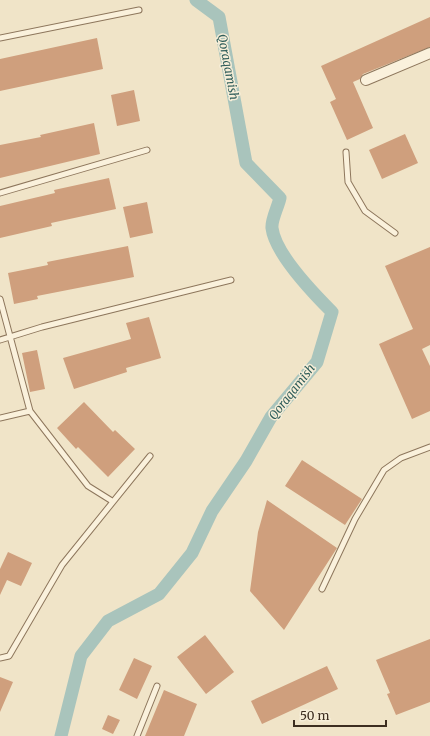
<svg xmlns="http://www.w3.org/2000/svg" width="430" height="736" font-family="Merriweather,serif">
<rect width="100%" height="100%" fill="#f0e4c8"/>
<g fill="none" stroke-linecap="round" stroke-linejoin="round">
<path stroke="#a9c4bc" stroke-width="13" d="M 61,736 L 81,656 L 108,621 L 159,594 L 192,553 L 212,511 L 246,461 L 271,417 L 317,362 L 332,312 C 314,294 275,254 272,228 C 271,220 278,207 280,198 L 246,163 L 219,17 L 196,0"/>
</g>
<path fill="#cf9f7d" d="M 430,17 L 430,47 L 363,74 L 360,79 L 353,82 L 373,128 L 347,140 L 330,102 L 336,99 L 321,66 Z
M 97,38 L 103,69 L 0,91 L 0,59 Z
M 134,90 L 140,121 L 117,126 L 111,95 Z
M 94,123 L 100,154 L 0,178 L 0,145 L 41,137 L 40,135 Z
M 405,134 L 418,163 L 382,179 L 369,150 Z
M 109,178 L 116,209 L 51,223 L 52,226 L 0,238 L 0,206 L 55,193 L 54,190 Z
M 147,202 L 153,233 L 130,238 L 123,207 Z
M 128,246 L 134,277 L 37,296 L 38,299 L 14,304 L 8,273 L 48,265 L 47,262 Z
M 430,247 L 430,345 L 422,349 L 430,366 L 430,411 L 412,419 L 379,344 L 413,329 L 385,266 Z
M 149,317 L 161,358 L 126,368 L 127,372 L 74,389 L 63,358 L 131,339 L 126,323 Z
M 37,350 L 45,389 L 30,392 L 22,353 Z
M 84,402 L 113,432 L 115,430 L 135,449 L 108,477 L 78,447 L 76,449 L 57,428 Z
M 302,460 L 362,499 L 345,525 L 285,486 Z
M 267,500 L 337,548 L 284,630 L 250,591 L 258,532 Z
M 8,552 L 32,563 L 21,586 L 7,580 L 0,595 L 0,569 Z
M 205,635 L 234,672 L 206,694 L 177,657 Z
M 430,639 L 430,702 L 396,715 L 387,694 L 390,693 L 376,660 Z
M 134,658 L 152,666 L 137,699 L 119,690 Z
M 327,666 L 338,689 L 262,724 L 251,701 Z
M 0,677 L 13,682 L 0,712 Z
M 164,690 L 197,704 L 184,736 L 145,736 Z
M 108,715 L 120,720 L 113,734 L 102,729 Z"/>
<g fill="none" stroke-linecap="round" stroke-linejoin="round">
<defs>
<path id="lane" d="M 0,38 L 139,10
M 346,152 L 348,182 L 365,211 L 395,233
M 0,193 L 147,150
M 0,299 L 30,411 L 88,486 L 112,501
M 0,340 L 42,327 L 231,280
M 0,418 L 30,411
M 322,589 L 355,519 L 384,470 L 401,458 L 430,447
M 0,658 L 9,656 L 62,565 L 150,456
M 137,736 L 157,686"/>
<path id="street" d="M 366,80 L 430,53"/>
</defs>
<use href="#lane" stroke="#8d765c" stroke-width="7"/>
<use href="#street" stroke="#8d765c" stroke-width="12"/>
<use href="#lane" stroke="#faf1dc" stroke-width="5"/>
<use href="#street" stroke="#faf1dc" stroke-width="10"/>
</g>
<g text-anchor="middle" stroke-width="3" stroke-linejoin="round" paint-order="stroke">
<g font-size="12" font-style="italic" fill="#2f5d5a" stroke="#f7eed8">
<text transform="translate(228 67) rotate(79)" y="4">Qoraqamish</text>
<text transform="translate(292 392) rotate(-52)" y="4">Qoraqamish</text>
</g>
</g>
<path d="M294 720v6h92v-6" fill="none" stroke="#3d2e20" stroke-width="2"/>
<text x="300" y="720" font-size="12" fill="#3d2e20" stroke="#f7eed8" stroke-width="3" paint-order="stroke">50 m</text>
</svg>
